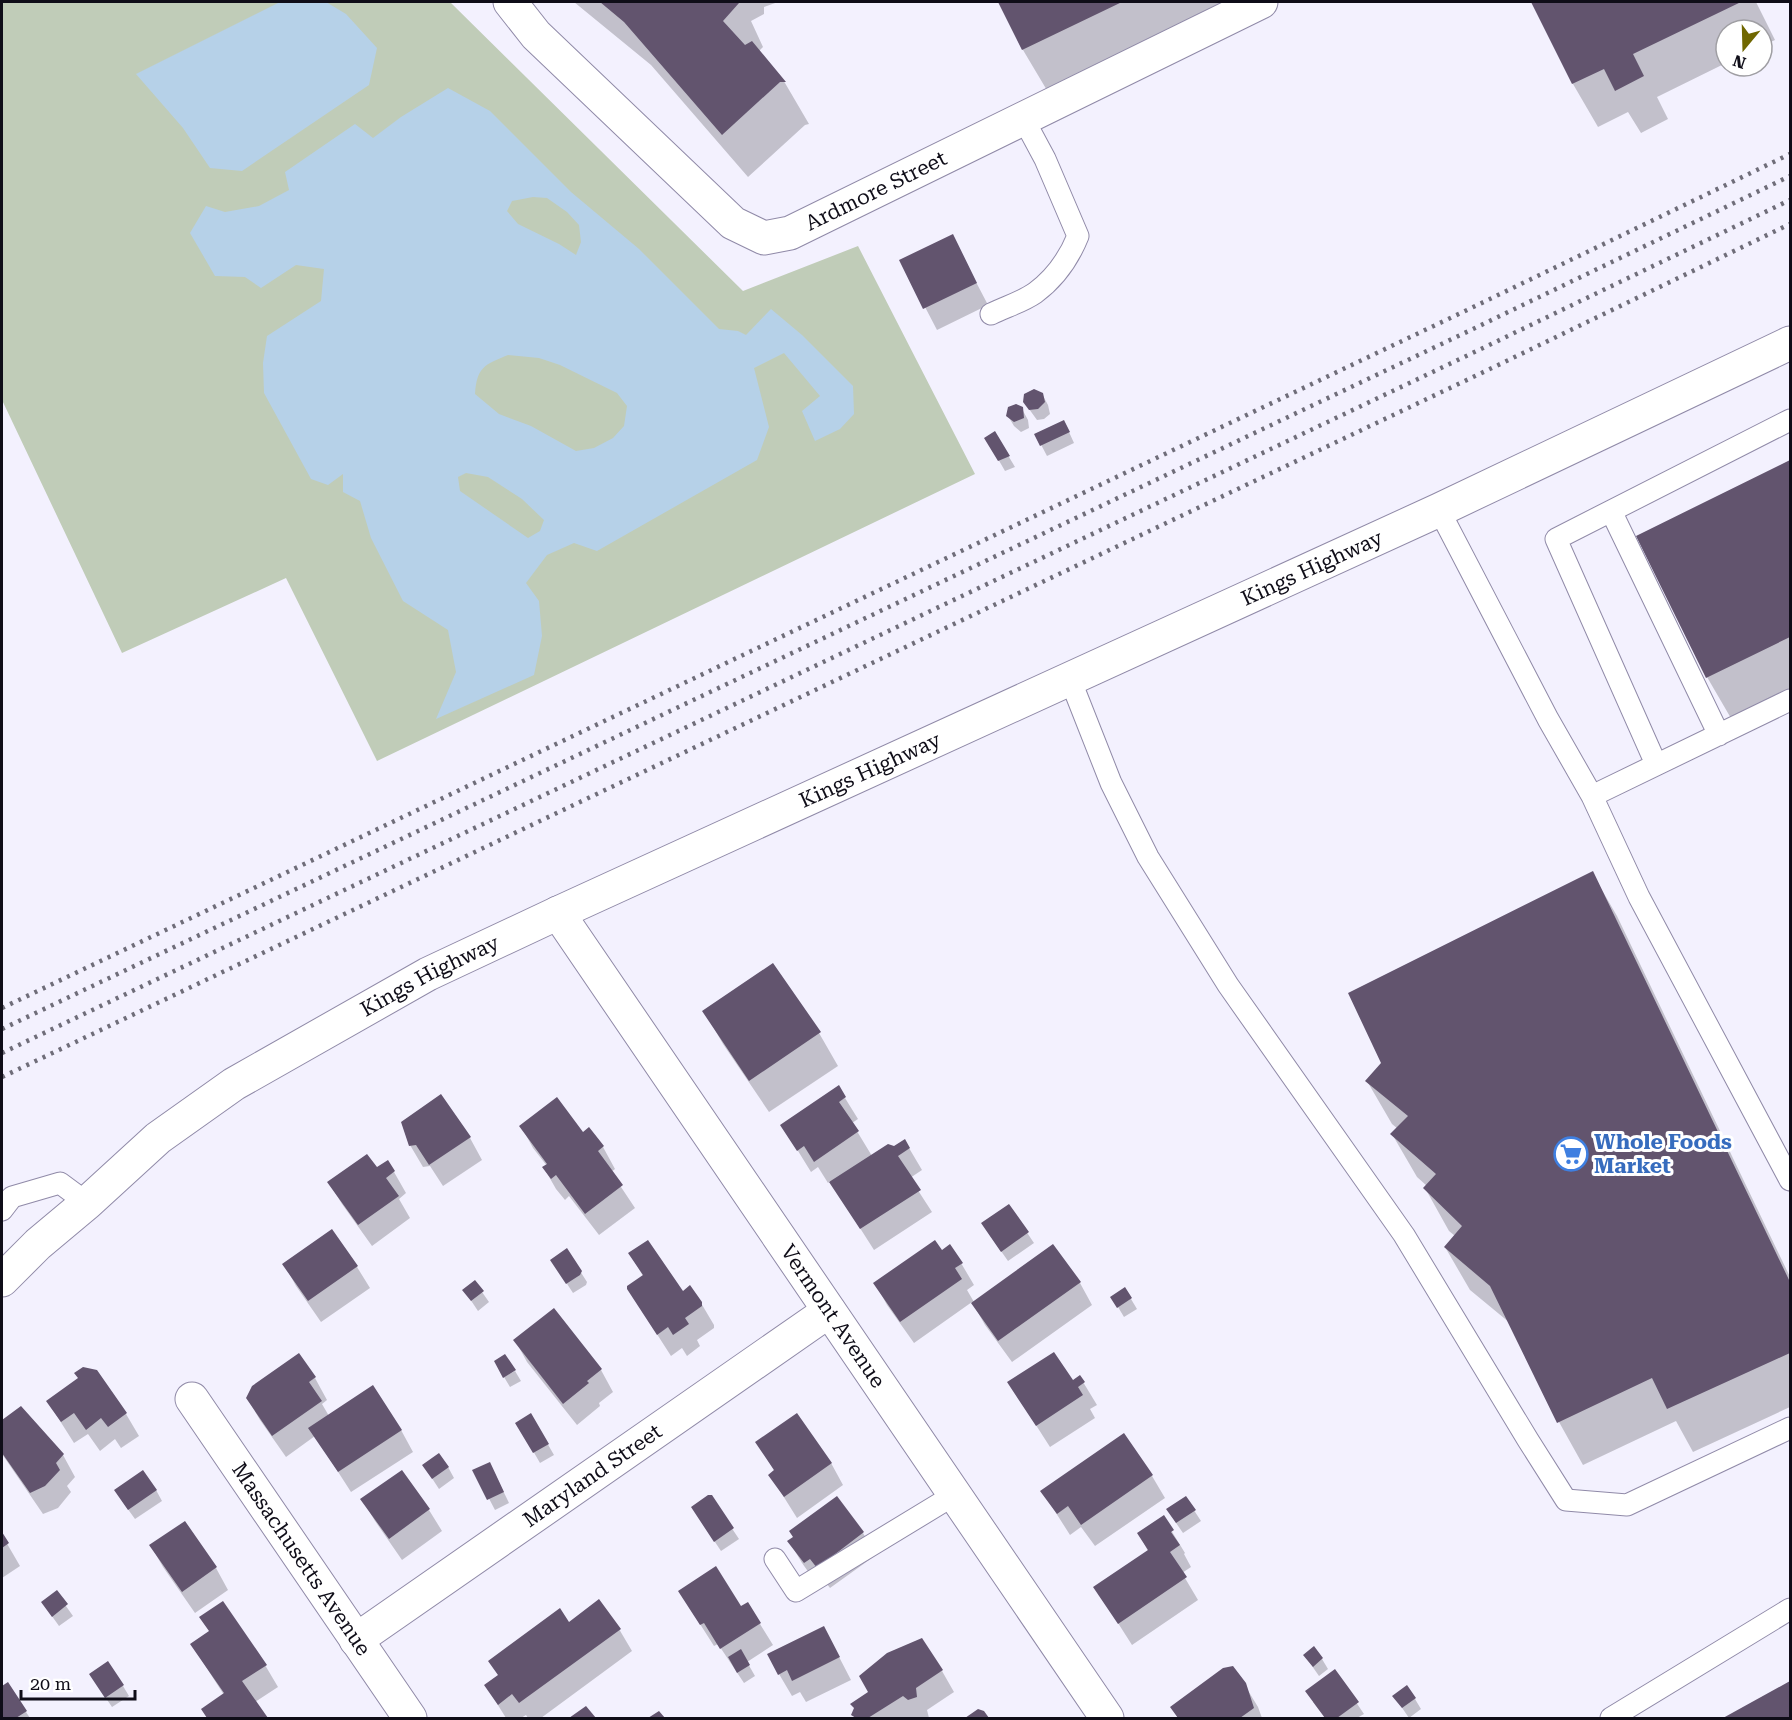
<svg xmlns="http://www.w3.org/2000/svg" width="1792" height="1720" font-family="'Roboto Serif',serif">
<rect width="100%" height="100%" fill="#f3f1fe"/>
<path fill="#c0ccb8" d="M 2,2 L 450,2 L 743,291 L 858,246 L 975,474 L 377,761 L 286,578 L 122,653 L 2,400 Z"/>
<path fill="#b6d1e8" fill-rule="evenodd" d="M 280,2 L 326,2 L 346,14 L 377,48 L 369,85 L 242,171 L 210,168 L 183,128 L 136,74 Z
M 448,88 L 490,111 L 571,192 L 639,249 L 719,329 L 738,331 L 746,335 L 771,309 L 802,335 L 853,386 L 854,414 L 840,429 L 815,441 L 802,411 L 820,396 L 784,353 L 754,368 L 769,427 L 757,460 L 597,551 L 574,543 L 547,555 L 526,583 L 539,601 L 542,636 L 534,675 L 436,719 L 456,672 L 448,630 L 403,601 L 371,538 L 360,501 L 343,492 L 343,474 L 328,485 L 311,479 L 264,393 L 263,363 L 267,336 L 321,301 L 324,269 L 296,265 L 261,288 L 245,277 L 215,276 L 190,233 L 206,206 L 225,212 L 259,206 L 289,190 L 285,172 L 355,124 L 373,138 L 401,117 ZM 533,197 L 547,198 L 567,212 L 579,225 L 581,242 L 576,255 L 559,244 L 518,224 L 507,211 L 512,201 ZM 508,355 L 539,358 L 560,365 L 617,393 L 627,406 L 624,426 L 613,438 L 594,448 L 576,451 L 531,426 L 499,414 L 475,394 C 477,367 484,365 508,355 ZM 466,473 L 488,477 L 522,499 L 544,520 L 540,531 L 528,538 L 460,491 L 458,477 Z"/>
<path fill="#0003" d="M 574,2 L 778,2 L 764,7 L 764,14 L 751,21 L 763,47 L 759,51 L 785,83 L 809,124 L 805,125 L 748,177 L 651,65 Z
M 999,2 L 1234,2 L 1048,92 L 1023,50 Z
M 1532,2 L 1756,2 L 1775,40 L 1762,46 L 1762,30 L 1726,30 L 1726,63 L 1657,97 L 1668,119 L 1641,133 L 1628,112 L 1598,127 L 1573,84 Z
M 952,236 L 988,305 L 937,330 L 901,261 Z
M 1042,394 L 1048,405 L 1050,414 L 1044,419 L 1037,420 L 1024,402 Z
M 1022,409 L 1028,420 L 1029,428 L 1021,432 L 1014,426 L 1008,416 Z
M 1069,432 L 1074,443 L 1047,456 L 1036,435 Z
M 994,433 L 1009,457 L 1015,467 L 1005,471 L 986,438 Z
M 1790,462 L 1790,691 L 1732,720 L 1707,677 L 1638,536 Z
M 1592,873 L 1617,916 L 1790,1277 L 1790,1407 L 1693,1452 L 1676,1421 L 1583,1465 L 1559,1422 L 1510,1323 L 1470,1290 L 1445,1247 L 1455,1236 L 1449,1231 L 1425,1188 L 1427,1186 L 1417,1177 L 1392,1134 L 1398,1129 L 1392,1124 L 1367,1081 Z
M 704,1011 L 819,1033 L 838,1066 L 769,1112 L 723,1044 Z
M 440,1096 L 470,1138 L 482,1160 L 443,1186 L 430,1166 L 423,1167 L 410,1145 Z
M 845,1098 L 858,1119 L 852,1123 L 872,1156 L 909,1148 L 922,1170 L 910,1178 L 932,1212 L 874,1250 L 830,1181 L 828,1183 L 818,1167 L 811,1172 L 782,1125 Z
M 521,1126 L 583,1134 L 603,1147 L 615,1169 L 611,1172 L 635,1208 L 599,1235 L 569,1196 L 565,1200 L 556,1189 L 544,1168 L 547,1166 L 533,1148 Z
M 377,1170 L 394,1172 L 406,1193 L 399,1199 L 410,1218 L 372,1246 L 342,1204 L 329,1183 Z
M 1009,1206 L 1034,1243 L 1008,1261 L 989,1234 Z
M 332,1231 L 357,1267 L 370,1288 L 321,1322 L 296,1286 L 284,1264 Z
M 1053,1246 L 1080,1283 L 1092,1305 L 1012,1362 L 985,1325 L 972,1302 L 914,1343 L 887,1305 L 875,1283 L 942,1252 L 961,1263 L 974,1285 L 967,1290 L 974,1302 Z
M 630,1254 L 682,1293 L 701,1303 L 714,1325 L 714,1328 L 697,1340 L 700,1346 L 687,1356 L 682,1348 L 671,1356 L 628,1289 L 643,1276 Z
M 558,1270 L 580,1271 L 587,1282 L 586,1285 L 573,1293 Z
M 475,1282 L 489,1302 L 478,1311 L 464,1290 Z
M 1125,1289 L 1137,1309 L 1124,1317 L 1112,1297 Z
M 515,1340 L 601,1370 L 613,1392 L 599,1403 L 600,1406 L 577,1425 L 527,1362 Z
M 96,1371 L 126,1414 L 139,1436 L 121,1448 L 115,1439 L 100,1451 L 88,1434 L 74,1443 L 48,1402 Z
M 515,1371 L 521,1381 L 510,1387 L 504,1377 Z
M 1080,1377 L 1097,1405 L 1090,1409 L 1095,1418 L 1050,1447 L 1009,1383 L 1073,1382 Z
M 315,1378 L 327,1400 L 322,1404 L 329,1416 L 401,1430 L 413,1452 L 351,1492 L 315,1436 L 286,1457 L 260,1420 L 247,1398 Z
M 21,1408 L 63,1455 L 75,1477 L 67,1486 L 71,1492 L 58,1508 L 43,1514 L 2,1454 L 2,1422 Z
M 531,1415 L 554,1455 L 540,1463 L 517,1423 Z
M 1124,1435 L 1152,1476 L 1165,1498 L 1095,1546 L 1081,1527 L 1070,1535 L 1042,1491 Z
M 757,1442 L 831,1463 L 843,1485 L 797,1518 L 770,1475 L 775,1472 Z
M 424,1466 L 448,1467 L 454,1478 L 439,1489 Z
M 474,1470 L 495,1474 L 509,1503 L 495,1510 Z
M 402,1472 L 429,1510 L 442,1531 L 402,1560 L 375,1521 L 362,1499 Z
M 156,1490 L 162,1501 L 135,1519 L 122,1501 Z
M 711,1497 L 739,1539 L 721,1551 L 699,1518 Z
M 837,1498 L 863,1533 L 876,1555 L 830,1588 L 823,1579 L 817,1584 L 802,1563 L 789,1541 Z
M 1186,1498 L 1201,1521 L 1183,1533 L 1174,1520 Z
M 1163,1517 L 1185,1553 L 1184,1554 L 1191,1567 L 1182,1573 L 1198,1600 L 1132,1645 L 1095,1587 L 1148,1551 L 1139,1534 Z
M 184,1523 L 216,1568 L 228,1590 L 195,1613 L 163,1567 L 151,1546 Z
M 2,1535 L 20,1566 L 2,1578 Z
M 56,1592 L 73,1616 L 59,1626 L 49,1612 Z
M 741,1608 L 760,1624 L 773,1645 L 747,1662 L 755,1676 L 744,1683 L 718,1644 L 714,1646 L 693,1613 Z
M 201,1618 L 265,1665 L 278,1687 L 255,1702 L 266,1718 L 208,1718 L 203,1709 L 224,1695 L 192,1645 L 210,1632 Z
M 569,1624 L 619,1629 L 632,1651 L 541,1718 L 528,1718 L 526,1715 L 521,1718 L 506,1718 L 486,1686 L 499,1676 L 490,1662 Z
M 824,1628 L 851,1680 L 806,1702 L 800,1692 L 792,1696 L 779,1674 Z
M 1305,1656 L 1322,1659 L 1328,1669 L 1319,1676 Z
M 942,1671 L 954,1692 L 927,1710 L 929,1718 L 918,1718 L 917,1717 L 914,1718 L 855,1718 L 853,1715 L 870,1692 Z
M 1335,1671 L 1364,1714 L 1357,1718 L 1325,1718 L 1313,1702 Z
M 1790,1683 L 1790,1718 L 1726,1718 Z
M 7,1684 L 26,1712 L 30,1718 L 2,1718 L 2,1688 Z
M 1244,1684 L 1258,1707 L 1262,1718 L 1178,1718 L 1172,1708 Z
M 97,1685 L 123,1686 L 129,1696 L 112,1707 Z
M 1394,1696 L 1415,1699 L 1421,1709 L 1409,1718 Z"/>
<path fill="#62546e" d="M 600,2 L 739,2 L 739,3 L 723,21 L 745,45 L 752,41 L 786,82 L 780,82 L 722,135 L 624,22 Z
M 998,2 L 1122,2 L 1022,50 Z
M 1531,2 L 1741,2 L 1633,54 L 1644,76 L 1615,91 L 1604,69 L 1572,84 Z
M 953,234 L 977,283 L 923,309 L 899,260 Z
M 1034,389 L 1043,393 L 1045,402 L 1038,409 L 1029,410 L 1023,402 L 1024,394 Z
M 1016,404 L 1023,407 L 1024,418 L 1014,422 L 1006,416 L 1008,407 Z
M 1064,420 L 1070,432 L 1040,446 L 1034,434 Z
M 995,431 L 1010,456 L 998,461 L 984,438 Z
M 1790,460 L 1790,637 L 1706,678 L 1636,536 Z
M 1593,871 L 1790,1282 L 1790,1353 L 1667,1409 L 1652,1378 L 1557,1423 L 1490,1286 L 1444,1247 L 1462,1226 L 1423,1188 L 1436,1174 L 1390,1134 L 1408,1116 L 1365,1081 L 1381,1063 L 1348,993 Z
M 773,963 L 821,1032 L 749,1081 L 702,1011 Z
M 839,1085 L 846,1097 L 839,1102 L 859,1131 L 814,1162 L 804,1146 L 797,1151 L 780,1125 Z
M 441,1094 L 471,1137 L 429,1165 L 416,1145 L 409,1146 L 401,1122 Z
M 557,1097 L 583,1132 L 589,1127 L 604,1146 L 598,1151 L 623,1185 L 585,1214 L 556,1175 L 551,1179 L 542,1167 L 547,1164 L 519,1126 Z
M 905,1139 L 910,1148 L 898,1156 L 921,1190 L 860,1229 L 829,1182 L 888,1144 L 894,1146 Z
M 367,1154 L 377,1167 L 388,1160 L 395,1171 L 386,1178 L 399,1196 L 358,1225 L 327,1182 Z
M 1009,1204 L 1029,1232 L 1001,1252 L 981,1223 Z
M 332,1229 L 358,1266 L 308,1301 L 282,1264 Z
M 648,1240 L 683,1291 L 690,1285 L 702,1302 L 702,1306 L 685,1318 L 689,1324 L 673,1335 L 668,1327 L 657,1335 L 627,1289 L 627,1286 L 643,1275 L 628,1253 Z
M 935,1240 L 942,1250 L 950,1244 L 963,1263 L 955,1268 L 962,1279 L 900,1322 L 873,1283 Z
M 1053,1244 L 1081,1282 L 998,1341 L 971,1303 Z
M 567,1248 L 582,1271 L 580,1275 L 566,1284 L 550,1260 Z
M 475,1280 L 484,1291 L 471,1301 L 462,1290 Z
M 1125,1287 L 1132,1298 L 1117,1308 L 1110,1297 Z
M 554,1308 L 602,1369 L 587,1381 L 589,1383 L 563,1404 L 513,1340 Z
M 1054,1352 L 1073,1380 L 1080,1375 L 1085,1382 L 1078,1387 L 1083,1395 L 1036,1426 L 1007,1382 Z
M 299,1353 L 316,1377 L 309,1382 L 322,1401 L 272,1436 L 246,1398 L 252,1386 Z
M 505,1354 L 516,1370 L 503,1378 L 494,1361 Z
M 83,1367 L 97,1370 L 127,1413 L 108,1427 L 101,1418 L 86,1430 L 74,1413 L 61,1422 L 46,1401 L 78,1378 L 74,1373 Z
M 373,1385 L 402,1430 L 338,1472 L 308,1428 Z
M 21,1406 L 64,1454 L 56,1463 L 60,1470 L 45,1486 L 30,1493 L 2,1453 L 2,1420 Z
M 531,1413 L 549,1444 L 533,1453 L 515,1423 Z
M 797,1413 L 832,1463 L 784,1497 L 768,1475 L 774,1470 L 755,1442 Z
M 1124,1433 L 1153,1475 L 1081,1525 L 1068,1506 L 1057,1514 L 1040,1491 Z
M 439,1453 L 449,1467 L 432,1479 L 422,1465 Z
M 490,1462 L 504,1492 L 487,1500 L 472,1470 Z
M 143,1470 L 157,1490 L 128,1510 L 114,1490 Z
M 402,1470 L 430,1509 L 389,1539 L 360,1499 Z
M 708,1495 L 712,1495 L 734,1528 L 714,1542 L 691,1507 Z
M 837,1496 L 864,1532 L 817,1568 L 810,1559 L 804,1563 L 787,1541 L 793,1537 L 789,1531 Z
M 1186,1496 L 1196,1510 L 1176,1523 L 1166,1509 Z
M 1164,1515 L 1174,1530 L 1171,1532 L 1180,1545 L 1170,1552 L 1187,1577 L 1118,1624 L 1093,1587 L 1148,1550 L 1137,1533 Z
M 185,1521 L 217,1567 L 182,1592 L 149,1545 Z
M 2,1532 L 9,1543 L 2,1548 Z
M 716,1566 L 741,1606 L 748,1602 L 761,1623 L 720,1649 L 704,1623 L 700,1625 L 678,1591 Z
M 57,1590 L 68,1604 L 52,1617 L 41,1602 Z
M 599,1599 L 621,1629 L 519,1703 L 512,1694 L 498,1705 L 484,1685 L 498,1675 L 488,1661 L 560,1608 L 569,1622 Z
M 223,1601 L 267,1665 L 242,1681 L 268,1718 L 207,1718 L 201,1709 L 224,1693 L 190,1644 L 209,1631 L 199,1617 Z
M 824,1626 L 840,1657 L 792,1681 L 787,1670 L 778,1675 L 767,1654 Z
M 922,1638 L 943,1670 L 916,1688 L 917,1697 L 908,1700 L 903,1696 L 868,1718 L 856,1718 L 851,1715 L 854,1708 L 850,1704 L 868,1692 L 859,1676 L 887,1653 Z
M 1314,1646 L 1323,1658 L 1313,1667 L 1303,1655 Z
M 741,1649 L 750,1665 L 737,1673 L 728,1657 Z
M 108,1661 L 124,1685 L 105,1698 L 89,1674 Z
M 1233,1666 L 1246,1683 L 1254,1708 L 1240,1718 L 1178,1718 L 1170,1707 L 1223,1668 Z
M 1335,1669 L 1359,1702 L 1337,1718 L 1325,1718 L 1305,1691 Z
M 1790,1681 L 1790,1718 L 1723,1718 Z
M 8,1682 L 27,1711 L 16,1718 L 2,1718 L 2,1686 Z
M 1407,1685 L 1416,1698 L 1402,1708 L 1392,1696 Z
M 586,1706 L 596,1718 L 569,1718 Z
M 978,1709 L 984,1711 L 989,1718 L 965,1718 Z
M 659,1711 L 665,1718 L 648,1718 Z"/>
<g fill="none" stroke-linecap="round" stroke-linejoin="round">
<defs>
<path id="service" d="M 991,314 C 1005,307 1022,302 1035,293 C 1054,279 1069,258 1078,236 L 1045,159 L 1023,118
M 1439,510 L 1548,719 L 1592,796 L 1639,897 L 1790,1180
M 1611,511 L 1719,735
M 1070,679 L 1111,783 L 1148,857 L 1228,985 L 1404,1235 L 1528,1440 L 1566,1500 L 1627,1505 L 1790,1428
M 1656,764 L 1556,539 L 1790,420
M 1592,796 L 1790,700
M 2,1210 L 12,1197 L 60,1183 L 87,1203
M 775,1559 L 796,1591 L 954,1495
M 1611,1718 L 1790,1609"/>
<g id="minor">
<path id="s1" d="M 510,2 L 536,35 L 733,223 L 764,238 L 790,233 L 1261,2"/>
<path id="s2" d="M 558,913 L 1107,1718"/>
<path id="s3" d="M 192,1399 L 410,1718"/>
<path id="s4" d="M 356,1640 L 829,1311"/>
</g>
<g id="secondary">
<path id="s5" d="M 2,1280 L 38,1244 L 87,1203 L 158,1138 L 234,1084 L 428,974 L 558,913 L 1439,510 L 1790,343"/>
</g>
</defs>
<use href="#service" stroke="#908aa8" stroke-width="23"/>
<use href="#minor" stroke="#908aa8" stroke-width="35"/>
<use href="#secondary" stroke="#908aa8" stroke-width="35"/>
<use href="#service" stroke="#fff" stroke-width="21"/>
<use href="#minor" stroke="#fff" stroke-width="33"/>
<use href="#secondary" stroke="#fff" stroke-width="33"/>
<path stroke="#6f6d79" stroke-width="4.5" stroke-dasharray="3 6" stroke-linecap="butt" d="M 2,1008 L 1465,311 L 1790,154
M 2,1029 L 1473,329 L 1790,176
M 2,1053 L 1483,348 L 1790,200
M 2,1077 L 1492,368 L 1790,224"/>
</g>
<defs>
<symbol id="supermarket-ring" viewBox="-11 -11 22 22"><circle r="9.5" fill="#fff" stroke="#3f7fe0" stroke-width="1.5"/><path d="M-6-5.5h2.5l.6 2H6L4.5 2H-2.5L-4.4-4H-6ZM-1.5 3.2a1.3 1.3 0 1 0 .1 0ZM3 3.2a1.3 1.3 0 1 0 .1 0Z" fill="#3f7fe0"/></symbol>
</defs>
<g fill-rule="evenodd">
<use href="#supermarket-ring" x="1552" y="1135" width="38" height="38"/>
</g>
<g text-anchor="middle" stroke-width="6" stroke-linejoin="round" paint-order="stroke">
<g font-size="21" fill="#0f0d18" stroke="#fff">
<text dy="7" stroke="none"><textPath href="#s1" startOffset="471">Ardmore Street</textPath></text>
<text dy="7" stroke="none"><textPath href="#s5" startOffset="1500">Kings Highway</textPath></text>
<text dy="7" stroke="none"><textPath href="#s5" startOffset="1014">Kings Highway</textPath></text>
<text dy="7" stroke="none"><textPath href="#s5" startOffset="528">Kings Highway</textPath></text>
<text dy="7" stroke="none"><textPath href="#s2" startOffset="488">Vermont Avenue</textPath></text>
<text dy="7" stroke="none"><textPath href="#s4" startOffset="288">Maryland Street</textPath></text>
<text dy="7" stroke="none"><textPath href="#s3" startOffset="194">Massachusetts Avenue</textPath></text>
</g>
<g font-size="21" font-weight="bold" fill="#366cbe" stroke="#fff" text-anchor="start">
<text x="1594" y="1149">Whole Foods<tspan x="1594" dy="24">Market</tspan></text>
</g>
</g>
<rect width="1792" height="1720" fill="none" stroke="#0f0d18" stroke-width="6"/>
<g transform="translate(1744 48) rotate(199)"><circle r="28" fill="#ffffff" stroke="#9f9ea3" stroke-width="1.5"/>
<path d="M0-4.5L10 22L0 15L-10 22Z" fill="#706700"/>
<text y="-9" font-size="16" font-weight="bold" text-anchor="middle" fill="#0f0d18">N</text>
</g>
<path d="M21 1690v9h114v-9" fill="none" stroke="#0f0d18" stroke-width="3"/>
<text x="30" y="1690" font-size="18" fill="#0f0d18" stroke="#ffffff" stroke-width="4.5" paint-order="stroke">20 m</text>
</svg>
